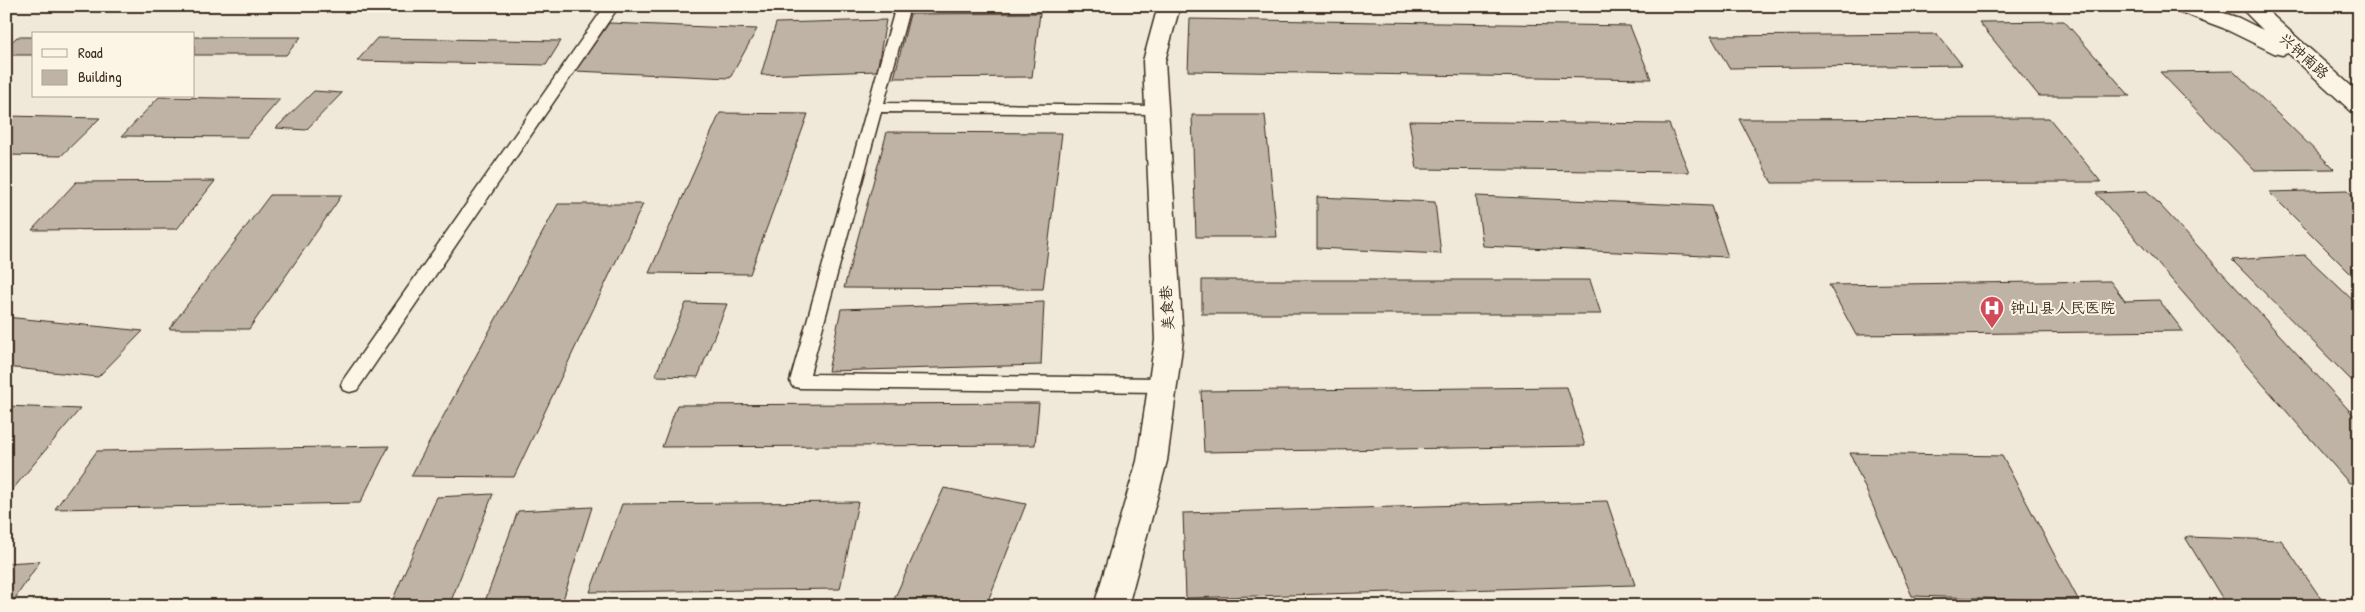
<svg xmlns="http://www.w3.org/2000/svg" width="2365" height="612" font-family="'Patrick Hand','LXGW WenKai TC',sans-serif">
<rect width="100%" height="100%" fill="#f0e9d9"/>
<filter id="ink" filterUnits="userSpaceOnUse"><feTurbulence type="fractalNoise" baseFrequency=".02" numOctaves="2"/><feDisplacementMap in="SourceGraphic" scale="10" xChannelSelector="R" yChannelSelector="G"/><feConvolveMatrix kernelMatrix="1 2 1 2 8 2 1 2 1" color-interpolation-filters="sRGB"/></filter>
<g filter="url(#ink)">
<path fill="#beb3a4" stroke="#3b2a1e" d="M 1040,13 L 1032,77 L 894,78 L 910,14 Z
M 1190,19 L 1630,26 L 1651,79 L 1188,71 Z
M 886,20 L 877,71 L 761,75 L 776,23 Z
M 2064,21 L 2130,96 L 2039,96 L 1979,22 Z
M 609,23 L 757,29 L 730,78 L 575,71 Z
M 1937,34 L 1962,65 L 1729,68 L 1711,36 Z
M 17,37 L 34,37 L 34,55 L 6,55 L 6,47 Z
M 194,37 L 301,37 L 286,55 L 194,55 Z
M 377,38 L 561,41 L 546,65 L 357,61 Z
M 2234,71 L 2334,169 L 2254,170 L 2160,72 Z
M 314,91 L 342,93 L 306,130 L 276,128 Z
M 159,97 L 280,99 L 247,137 L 122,136 Z
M 720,113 L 808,114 L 750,274 L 649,273 Z
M 1192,115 L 1265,115 L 1277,237 L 1196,237 Z
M 6,116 L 100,118 L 61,156 L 6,155 Z
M 2049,118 L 2101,182 L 1772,183 L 1739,119 Z
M 1409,121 L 1669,124 L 1689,172 L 1417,169 Z
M 887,132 L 1062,133 L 1043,289 L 844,288 Z
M 215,181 L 177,229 L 32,230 L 76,182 Z
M 2347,190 L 2359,201 L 2359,282 L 2269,192 Z
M 2147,191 L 2359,421 L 2359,482 L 2349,483 L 2096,193 Z
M 270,195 L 342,195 L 249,329 L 169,329 Z
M 1476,196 L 1711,206 L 1728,257 L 1483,246 Z
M 1317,197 L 1435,202 L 1441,254 L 1317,248 Z
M 558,204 L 643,204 L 514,477 L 411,476 Z
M 2305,255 L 2359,306 L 2359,388 L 2232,260 Z
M 1202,280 L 1590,280 L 1601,314 L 1202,314 Z
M 2110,281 L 2125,301 L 2159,300 L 2183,331 L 1856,335 L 1829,285 Z
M 1044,302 L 1041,365 L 828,371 L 841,309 Z
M 686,303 L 727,304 L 698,377 L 655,376 Z
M 6,317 L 143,331 L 98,377 L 6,367 Z
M 1567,387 L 1585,446 L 1204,452 L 1201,391 Z
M 1039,403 L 1035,445 L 662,447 L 677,405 Z
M 6,406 L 80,409 L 7,496 L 6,496 Z
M 389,446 L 360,503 L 55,509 L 97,451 Z
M 1850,453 L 2002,456 L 2079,601 L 1912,596 Z
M 944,488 L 1026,504 L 986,606 L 891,606 Z
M 493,494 L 449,606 L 390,606 L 437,497 Z
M 1607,501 L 1635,585 L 1186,598 L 1183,513 Z
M 858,502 L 840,589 L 590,592 L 622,504 Z
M 592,507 L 563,600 L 484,604 L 518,511 Z
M 2185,537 L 2281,540 L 2326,606 L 2227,606 Z
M 40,561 L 10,606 L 6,606 L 6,563 Z"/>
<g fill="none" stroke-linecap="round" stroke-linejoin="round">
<defs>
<path id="service" d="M 605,6 L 619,6 L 357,390 L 350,392 L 343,390 L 341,385 L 343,380 Z
M 896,6 L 910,6 L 884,103 L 1157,106 L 1164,110 L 1157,114 L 881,112 L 810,374 L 1162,378 L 1169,380 L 1171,385 L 1169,390 L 1162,392 L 799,388 L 792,386 L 790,381 Z"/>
<path id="minor" d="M 1158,6 L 1180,6 L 1165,61 L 1183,340 L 1167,461 L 1128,606 L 1094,606 L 1137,461 L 1155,340 L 1143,61 Z"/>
<path id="secondary" d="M 2172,6 L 2203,6 L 2239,18 L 2263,30 L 2239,6 L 2262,6 L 2359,93 L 2359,113 L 2351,111 L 2288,53 L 2282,55 L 2274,53 L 2223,28 L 2175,10 Z"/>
</defs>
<use href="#service" stroke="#3b2a1e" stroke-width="3"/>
<use href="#minor" stroke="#3b2a1e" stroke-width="3"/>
<use href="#secondary" stroke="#3b2a1e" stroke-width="3"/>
<use href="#service" fill="#fcf5e5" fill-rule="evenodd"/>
<use href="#minor" fill="#fcf5e5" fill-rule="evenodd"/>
<use href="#secondary" fill="#fcf5e5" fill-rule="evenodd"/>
</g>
</g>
<defs>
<symbol id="hospital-pin" viewBox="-11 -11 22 30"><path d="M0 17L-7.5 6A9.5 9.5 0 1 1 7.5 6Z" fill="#d1495b" stroke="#fcf5e5"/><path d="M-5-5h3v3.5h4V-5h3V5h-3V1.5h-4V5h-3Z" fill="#fff"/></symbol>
</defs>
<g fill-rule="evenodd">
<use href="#hospital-pin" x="1978" y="294" width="28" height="38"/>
</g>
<g text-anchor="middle" stroke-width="4" stroke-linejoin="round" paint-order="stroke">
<g font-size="15" fill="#3b2a1e" stroke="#fcf5e5">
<text transform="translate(2304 56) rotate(42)" y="5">兴钟南路</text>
<text transform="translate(1167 308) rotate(-93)" y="5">美食巷</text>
</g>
<g font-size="15" fill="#3b2a1e" stroke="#fcf5e5" text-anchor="start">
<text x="2010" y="313">钟山县人民医院</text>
</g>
</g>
<rect width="2365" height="612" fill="none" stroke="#fcf5e5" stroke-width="25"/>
<rect x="12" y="12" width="2340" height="587" fill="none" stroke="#3b2a1e" stroke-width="2" filter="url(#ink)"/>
<rect x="32" y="32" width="162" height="65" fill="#fcf5e5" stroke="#afa495"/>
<rect x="42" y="49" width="25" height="8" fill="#fcf5e5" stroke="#afa495"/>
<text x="78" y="58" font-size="15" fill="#3b2a1e">Road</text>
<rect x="42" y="70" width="25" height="15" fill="#beb3a4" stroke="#afa495"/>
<text x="78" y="82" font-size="15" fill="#3b2a1e">Building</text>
</svg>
